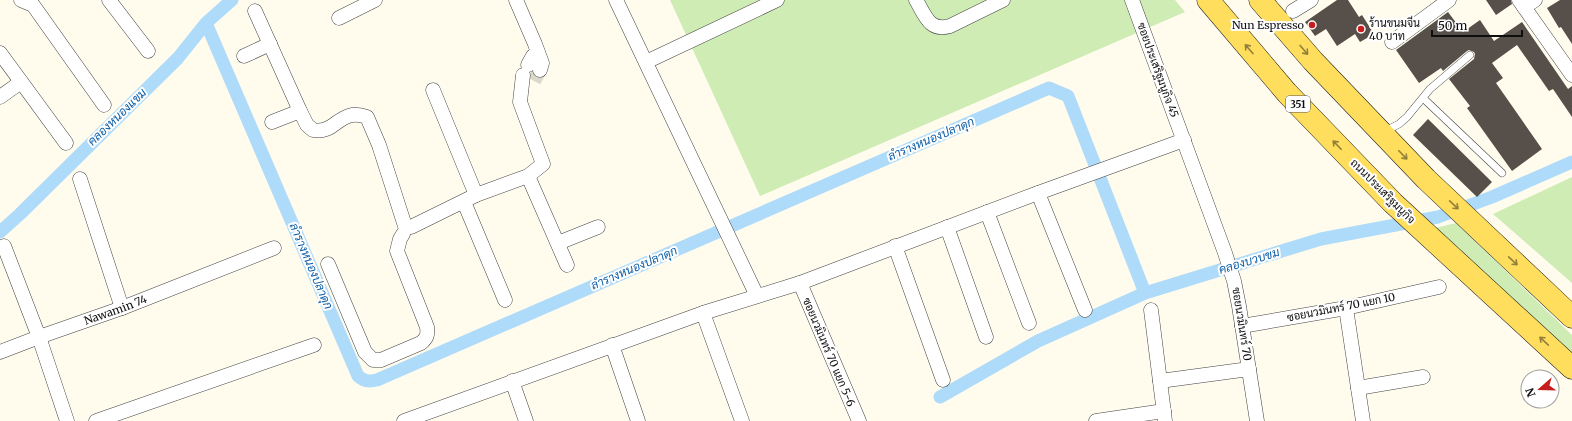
<svg xmlns="http://www.w3.org/2000/svg" width="1572" height="421" font-family="Merriweather,Sarabun,serif">
<rect width="100%" height="100%" fill="#fffcee"/>
<path fill="#cfecb5" d="M 670,0 L 1175,0 L 1185,12 L 760,196 Z
M 1572,177 L 1572,283 L 1493,214 Z
M 1456,223 L 1572,335 L 1572,357 L 1435,228 Z"/>
<g fill="none" stroke-linecap="round" stroke-linejoin="round">
<path stroke="#afdbfa" stroke-width="13" d="M 206,23 L 358,376 C 364,381 368,382 377,380 L 1049,88 L 1068,96 L 1145,293
M 0,232 L 20,214 L 178,58 L 206,23 L 232,0
M 940,397 L 1038,341 L 1145,293 L 1321,239 L 1438,217 L 1492,197 L 1572,162"/>
</g>
<path fill="#574f49" d="M 1337,0 L 1348,0 L 1359,17 L 1362,15 L 1374,34 L 1360,42 L 1355,34 L 1337,46 L 1326,29 L 1315,36 L 1305,22 Z
M 1486,0 L 1511,0 L 1512,4 L 1496,15 Z
M 1560,0 L 1572,0 L 1572,44 L 1561,27 L 1559,28 L 1547,8 Z
M 1448,12 L 1463,32 L 1480,20 L 1494,41 L 1522,22 L 1568,89 L 1572,86 L 1572,117 L 1553,89 L 1549,91 L 1517,45 L 1492,63 L 1503,78 L 1496,83 L 1542,149 L 1512,171 L 1467,108 L 1470,106 L 1449,79 L 1474,59 L 1475,54 L 1474,52 L 1469,50 L 1467,51 L 1443,71 L 1441,68 L 1419,83 L 1396,50 Z
M 1428,119 L 1492,182 L 1477,197 L 1413,135 Z"/>
<g fill="none" stroke-linecap="round" stroke-linejoin="round">
<path stroke="#dbd8cc" stroke-width="14" stroke-dasharray="14 7" stroke-linecap="butt" d="M 534,81 L 540,70"/>
<defs>
<path id="lane" d="M 1423,98 L 1502,173
M 1385,131 L 1399,124 L 1407,117 L 1430,89 L 1470,55"/>
<g id="street">
<path d="M 21,0 L 33,5 L 104,105"/>
<path d="M 109,0 L 148,51"/>
<path d="M 516,0 L 535,44 L 542,63 L 540,70"/>
<path d="M 616,0 L 757,296"/>
<path d="M 916,0 C 925,15 929,32 950,26 L 1003,0"/>
<path d="M 1132,0 L 1225,253 L 1234,281 L 1239,306 L 1257,421"/>
<path d="M 1519,0 L 1572,75"/>
<path d="M 1524,7 L 1535,0"/>
<path d="M 255,11 L 300,111 L 307,125 L 313,130 C 336,135 339,107 367,117 L 379,145 L 405,226"/>
<path d="M 1293,11 L 1311,0"/>
<path d="M 339,18 L 375,0"/>
<path d="M 1392,42 L 1449,0"/>
<path d="M 0,53 L 66,143"/>
<path d="M 244,56 L 270,44"/>
<path d="M 646,62 L 777,0"/>
<path d="M 528,65 L 533,56 L 538,53"/>
<path d="M 433,90 L 476,195"/>
<path d="M 0,97 L 21,82"/>
<path d="M 272,122 L 300,111"/>
<path d="M 528,176 L 567,265"/>
<path d="M 80,179 L 122,308"/>
<path d="M 1038,193 L 1085,310"/>
<path d="M 464,202 L 505,300"/>
<path d="M 987,212 L 1029,323"/>
<path d="M 411,227 L 476,195 L 528,176 L 543,164 L 520,102 L 523,75"/>
<path d="M 947,227 L 986,337"/>
<path d="M 558,243 L 598,227"/>
<path d="M 4,246 L 39,337 L 67,421"/>
<path d="M 895,246 L 943,380"/>
<path d="M 328,264 L 365,352 L 373,360 L 381,360 L 421,343 C 427,338 428,335 427,327 L 397,251 L 400,239 L 403,234"/>
<path d="M 800,283 L 859,421"/>
<path d="M 1346,308 L 1363,421"/>
<path d="M 1151,310 L 1165,421"/>
<path d="M 703,313 L 742,421"/>
<path d="M 1242,326 L 1346,308 L 1439,287"/>
<path d="M 612,345 L 638,421"/>
<path id="s1" d="M 0,352 L 39,337 L 122,308 L 274,248"/>
<path d="M 512,381 L 526,421"/>
<path d="M 1160,381 L 1249,369"/>
<path d="M 1358,388 L 1423,377"/>
<path d="M 96,421 L 314,345"/>
<path d="M 404,421 L 703,313 L 800,283 L 1038,193 L 1184,140"/>
<path d="M 1096,421 L 1164,411"/>
</g>
<path id="primary" d="M 1208,0 L 1287,93 L 1393,203 L 1572,368
M 1260,0 L 1313,61 L 1426,179 L 1572,317"/>
</defs>
<use href="#lane" stroke="#414141" stroke-width="8"/>
<use href="#street" stroke="#414141" stroke-width="15"/>
<use href="#primary" stroke="#1f1f1f" stroke-width="23"/>
<use href="#lane" stroke="#fff" stroke-width="7"/>
<use href="#street" stroke="#fff" stroke-width="14"/>
<use href="#primary" stroke="#ffde5e" stroke-width="22"/>
</g>
<defs><path id="oneway-shaft" d="M-6 0H5M1.5-3L5.5 0L1.5 3" fill="none" stroke-width="1.6" stroke-linecap="round" stroke-linejoin="round"/></defs>
<g stroke="#93803a">
<use href="#oneway-shaft" transform="translate(1249 49) rotate(-131)"/>
<use href="#oneway-shaft" transform="translate(1304 50) rotate(49)"/>
<use href="#oneway-shaft" transform="translate(1337 145) rotate(-134)"/>
<use href="#oneway-shaft" transform="translate(1403 155) rotate(46)"/>
<use href="#oneway-shaft" transform="translate(1454 205) rotate(43)"/>
<use href="#oneway-shaft" transform="translate(1513 261) rotate(43)"/>
<use href="#oneway-shaft" transform="translate(1544 341) rotate(-137)"/>
</g>
<g fill="#c61d1e" stroke="#fff" stroke-width="1.5">
<circle cx="1312" cy="25" r="4"/>
<circle cx="1361" cy="29" r="4"/>
</g>
<g text-anchor="middle" stroke-width="4" stroke-linejoin="round" paint-order="stroke">
<rect fill="#fff" stroke="#565656" stroke-width="1" x="1286" y="96" width="24" height="16" rx="3"/>
<g font-size="10" font-weight="bold" fill="#0e0e0e">
<text x="1298" y="108">351</text>
</g>
<g font-size="11" fill="#0e0e0e" stroke="#fff" text-anchor="start">
<text x="1369" y="27">ร้านขนมจีน<tspan x="1369" dy="13">40 บาท</tspan></text>
<text x="1304" y="29" text-anchor="end">Nun Espresso</text>
</g>
<g font-size="11" fill="#0e0e0e" stroke="#fff">
<text transform="translate(1158 70) rotate(70)" y="4">ซอยประเสริฐมนูกิจ 45</text>
<text transform="translate(1383 191) rotate(45)" y="4">ถนนประเสริฐมนูกิจ</text>
<text transform="translate(1341 307) rotate(-11)" y="4">ซอยนวมินทร์ 70 แยก 10</text>
<text dy="4" stroke="none"><textPath href="#s1" startOffset="123">Nawamin 74</textPath></text>
<text transform="translate(1242 324) rotate(81)" y="4">ซอยนวมินทร์ 70</text>
<text transform="translate(829 352) rotate(67)" y="4">ซอยนวมินทร์ 70 แยก 5-6</text>
</g>
<g font-size="12" font-style="italic" fill="#0f5fa7" stroke="#fff">
<text transform="translate(117 117) rotate(-44)" y="4">คลองหนองแขม</text>
<text transform="translate(931 139) rotate(-23)" y="4">ลำรางหนองปลาดุก</text>
<text transform="translate(1249 261) rotate(-17)" y="4">คลองบวบขม</text>
<text transform="translate(311 266) rotate(67)" y="4">ลำรางหนองปลาดุก</text>
<text transform="translate(634 268) rotate(-23)" y="4">ลำรางหนองปลาดุก</text>
</g>
</g>
<g transform="translate(1540 389) rotate(250)"><circle r="19" fill="#ffffff" stroke="#9f9f9f"/>
<path d="M0-3L7 15L0 10L-7 15Z" fill="#c61d1e"/>
<text y="-6" font-size="11" font-weight="bold" text-anchor="middle" fill="#0e0e0e">N</text>
</g>
<path d="M1432 30v6h90v-6" fill="none" stroke="#0e0e0e" stroke-width="2"/>
<text x="1438" y="30" font-size="12" fill="#0e0e0e" stroke="#ffffff" stroke-width="3" paint-order="stroke">50 m</text>
</svg>
